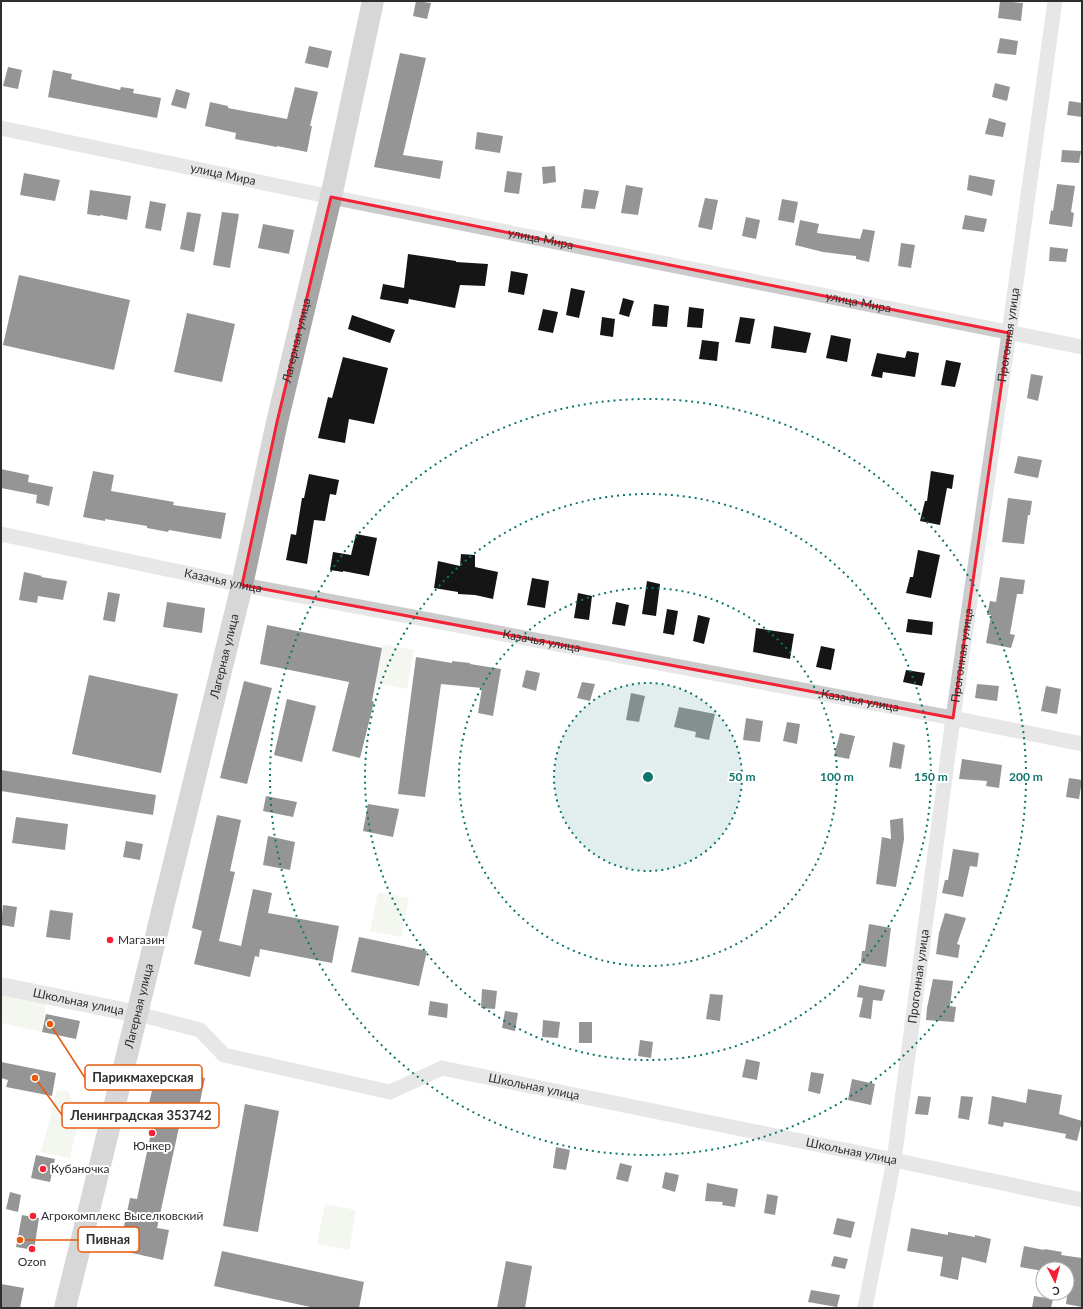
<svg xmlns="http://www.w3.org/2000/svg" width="1083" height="1309" font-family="Lato,sans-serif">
<rect width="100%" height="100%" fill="#fff"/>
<path fill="#e5eddb" d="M 383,644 L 414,650 L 407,689 L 376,683 Z
M 378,892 L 409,898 L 401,937 L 370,931 Z
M 1,993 L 46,1002 L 42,1032 L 1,1023 Z
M 57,1090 L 68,1091 L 79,1117 L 70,1158 L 41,1152 Z
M 325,1204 L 356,1210 L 349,1250 L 317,1244 Z"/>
<path fill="#151515" d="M 416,1 L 431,3 L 427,19 L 413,16 Z
M 1000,1 L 1023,3 L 1021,21 L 998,18 Z
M 1000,38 L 1018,41 L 1016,55 L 997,53 Z
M 309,46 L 332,51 L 328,68 L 305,63 Z
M 400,53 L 426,58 L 403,155 L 443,161 L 440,179 L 374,167 Z
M 8,67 L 22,70 L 18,89 L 3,86 Z
M 53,70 L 72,74 L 71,79 L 120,90 L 121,87 L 134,89 L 133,93 L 161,98 L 157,118 L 48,97 Z
M 995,83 L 1010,87 L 1007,101 L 992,97 Z
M 295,87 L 318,92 L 310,126 L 312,126 L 307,152 L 277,146 L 277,147 L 235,139 L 236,133 L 205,126 L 210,102 L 228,106 L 228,108 L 287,119 Z
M 176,89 L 190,93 L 186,109 L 171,105 Z
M 1069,101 L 1082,103 L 1082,117 L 1067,115 Z
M 989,118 L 1006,123 L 1003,137 L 985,134 Z
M 477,132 L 503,136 L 500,153 L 475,149 Z
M 1062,150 L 1081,151 L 1079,163 L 1061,162 Z
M 555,166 L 556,182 L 543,184 L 542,167 Z
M 507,171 L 522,173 L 519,194 L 504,192 Z
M 24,173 L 60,180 L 55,201 L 20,195 Z
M 969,175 L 995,180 L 992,196 L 967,190 Z
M 1057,184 L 1075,186 L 1071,212 L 1074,213 L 1072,227 L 1049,224 L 1051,210 L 1053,211 Z
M 626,185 L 643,188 L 638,215 L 621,213 Z
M 584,189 L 599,191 L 595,209 L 581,208 Z
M 90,190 L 131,196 L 127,220 L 100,215 L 100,216 L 87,214 Z
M 705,198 L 718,200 L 712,230 L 698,227 Z
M 782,199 L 798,202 L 794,223 L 778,220 Z
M 150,201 L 166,204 L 161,231 L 145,228 Z
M 187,212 L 201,214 L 194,252 L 180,249 Z
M 222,212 L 239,214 L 230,268 L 213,265 Z
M 965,215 L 987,219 L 984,232 L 962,229 Z
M 746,217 L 760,220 L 756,239 L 742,236 Z
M 800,220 L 819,224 L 817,233 L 860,239 L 863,229 L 875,231 L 869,262 L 856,259 L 856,256 L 823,252 L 795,245 Z
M 263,224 L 294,230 L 289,254 L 258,248 Z
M 901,243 L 915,245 L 911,268 L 898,266 Z
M 1050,247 L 1068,249 L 1066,262 L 1049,261 Z
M 408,254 L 456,261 L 456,262 L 488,264 L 485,286 L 460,285 L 455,308 L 409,299 L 408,304 L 380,299 L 383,284 L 404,288 Z
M 511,271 L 528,274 L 524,295 L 508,292 Z
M 19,275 L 130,300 L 114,370 L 3,345 Z
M 571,288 L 585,291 L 579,318 L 566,315 Z
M 623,298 L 634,301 L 629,317 L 619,314 Z
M 654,304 L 669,306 L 667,327 L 652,326 Z
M 689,307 L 704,309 L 702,328 L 687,327 Z
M 543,309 L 558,312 L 553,333 L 538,330 Z
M 187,313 L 235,324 L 222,382 L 174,372 Z
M 352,315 L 395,330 L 390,343 L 348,329 Z
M 602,317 L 615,319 L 613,337 L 600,335 Z
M 740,317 L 755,319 L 750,344 L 735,342 Z
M 774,326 L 811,333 L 806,353 L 771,348 Z
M 831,335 L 851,339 L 847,362 L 826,358 Z
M 702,340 L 719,342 L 717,361 L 699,359 Z
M 907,351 L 919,353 L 915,377 L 883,372 L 882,378 L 871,376 L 877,353 L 905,358 Z
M 343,357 L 388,368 L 374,424 L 349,419 L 345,443 L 318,438 L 328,397 L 332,398 Z
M 946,360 L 961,363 L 955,387 L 941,385 Z
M 1031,374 L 1043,376 L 1038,401 L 1027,398 Z
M 1018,456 L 1042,460 L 1038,478 L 1014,473 Z
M 1,469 L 29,475 L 28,482 L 53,487 L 49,506 L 36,503 L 37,495 L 1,488 Z
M 93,471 L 114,475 L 111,491 L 174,502 L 173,505 L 226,513 L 221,539 L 169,530 L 168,532 L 147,528 L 147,526 L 105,519 L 105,521 L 83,517 Z
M 931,471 L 954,475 L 952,489 L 947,488 L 940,525 L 920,521 L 925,501 L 927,501 Z
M 309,474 L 339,480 L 336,495 L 330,494 L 325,521 L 314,520 L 307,564 L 286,560 L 291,534 L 296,535 L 302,498 L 304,498 Z
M 1008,498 L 1032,501 L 1030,515 L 1028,515 L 1024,544 L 1002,542 Z
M 356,534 L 377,538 L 369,576 L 343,571 L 343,572 L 330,570 L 333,552 L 351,555 Z
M 918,550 L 940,555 L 931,598 L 906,593 L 910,577 L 913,577 Z
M 461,554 L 475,555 L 475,567 L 498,572 L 493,599 L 475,595 L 458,594 L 458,592 L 434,588 L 438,561 L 460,566 Z
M 24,572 L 42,576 L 41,577 L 67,581 L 63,600 L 38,596 L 37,603 L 19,600 Z
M 1000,577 L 1025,580 L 1023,594 L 1017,594 L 1010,634 L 1015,635 L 1011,648 L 986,643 L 991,615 L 987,615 L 990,601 L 996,602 Z
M 532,578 L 549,581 L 545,608 L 527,605 Z
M 647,581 L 660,584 L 656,616 L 642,614 Z
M 108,592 L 120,594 L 115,622 L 103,620 Z
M 578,593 L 592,596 L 589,620 L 574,618 Z
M 167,602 L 205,608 L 202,633 L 163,627 Z
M 616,602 L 629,605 L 625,626 L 612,624 Z
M 667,609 L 678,611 L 674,635 L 663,633 Z
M 698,615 L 710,618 L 704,644 L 693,641 Z
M 908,619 L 933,622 L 932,635 L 906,632 Z
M 267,625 L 382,648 L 372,701 L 374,702 L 360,758 L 332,751 L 349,682 L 260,664 Z
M 756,628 L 794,634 L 790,659 L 753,652 Z
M 821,646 L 835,649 L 831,670 L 816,667 Z
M 416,657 L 452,663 L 452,661 L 470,663 L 470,664 L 501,669 L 493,716 L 478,713 L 482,688 L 441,684 L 425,797 L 398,794 Z
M 526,670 L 540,673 L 536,691 L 522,687 Z
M 906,670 L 925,673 L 922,686 L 903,682 Z
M 89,675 L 178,694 L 161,773 L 72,754 Z
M 244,681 L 272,688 L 247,784 L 220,778 Z
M 582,682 L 595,684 L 590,701 L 577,698 Z
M 977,684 L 999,686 L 997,701 L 975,698 Z
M 1046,686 L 1061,689 L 1057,714 L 1041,711 Z
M 631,693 L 645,696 L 639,722 L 626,720 Z
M 287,699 L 316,706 L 302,762 L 274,755 Z
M 679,707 L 715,714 L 709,740 L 695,737 L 696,732 L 674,727 Z
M 746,718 L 763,721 L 760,742 L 743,740 Z
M 787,722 L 800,724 L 797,744 L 783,741 Z
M 840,733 L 855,736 L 849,759 L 834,756 Z
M 893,742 L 905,745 L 901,769 L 889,767 Z
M 962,759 L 1002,765 L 999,788 L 986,786 L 987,781 L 959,779 Z
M 1,770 L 156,795 L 153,815 L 1,791 Z
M 1069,778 L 1082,780 L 1079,799 L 1066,797 Z
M 266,796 L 297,802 L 293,817 L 263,811 Z
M 368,804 L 399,809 L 393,837 L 363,831 Z
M 217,815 L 241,820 L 230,871 L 235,872 L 219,941 L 241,946 L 253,889 L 272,893 L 268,913 L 339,926 L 332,963 L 260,949 L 259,957 L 255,956 L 250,977 L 194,964 L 202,931 L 192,928 Z
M 16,817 L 68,824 L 65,850 L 12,843 Z
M 903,818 L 904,839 L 896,887 L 876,884 L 882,837 L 891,839 L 890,820 Z
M 268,836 L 295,842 L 290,870 L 263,865 Z
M 126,841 L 143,844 L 140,860 L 123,857 Z
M 953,849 L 979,853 L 977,867 L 970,866 L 963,897 L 942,893 L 945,880 L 948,880 Z
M 3,905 L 17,907 L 14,927 L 1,925 Z
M 50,910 L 73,913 L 70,940 L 46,937 Z
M 945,913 L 966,918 L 957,944 L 960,945 L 958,958 L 936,954 L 939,933 Z
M 869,924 L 891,928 L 886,967 L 861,963 L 862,951 L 865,951 Z
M 359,937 L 427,951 L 419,986 L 351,972 Z
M 933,979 L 953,981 L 950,1006 L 956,1007 L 954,1022 L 926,1020 L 927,1008 Z
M 859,985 L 885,990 L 882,1001 L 873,1000 L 871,1019 L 859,1017 L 863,998 L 857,997 Z
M 482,989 L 497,991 L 495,1009 L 481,1008 Z
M 710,994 L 723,995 L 720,1021 L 706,1019 Z
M 430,1001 L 448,1004 L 447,1018 L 428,1015 Z
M 505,1011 L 518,1013 L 515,1031 L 502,1028 Z
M 46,1014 L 80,1021 L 76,1039 L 42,1032 Z
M 543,1020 L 560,1022 L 558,1038 L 542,1037 Z
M 579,1022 L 592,1022 L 592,1043 L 579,1043 Z
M 640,1040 L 653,1042 L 651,1058 L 638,1056 Z
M 746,1059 L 760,1062 L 757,1080 L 742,1077 Z
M 1,1062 L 56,1073 L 52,1096 L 6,1087 L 8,1080 L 1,1078 Z
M 157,1068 L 205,1078 L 196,1121 L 181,1118 L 157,1228 L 169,1230 L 163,1260 L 119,1250 L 130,1198 L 137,1199 L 155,1114 L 147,1113 Z
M 811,1072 L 824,1074 L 820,1094 L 808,1091 Z
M 852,1079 L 875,1084 L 871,1105 L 848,1100 Z
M 1028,1089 L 1062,1095 L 1059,1114 L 1082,1121 L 1077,1141 L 1065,1138 L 1066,1134 L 1004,1122 L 1003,1127 L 988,1124 L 992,1096 L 1026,1103 Z
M 918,1096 L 931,1097 L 928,1115 L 915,1114 Z
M 961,1096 L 973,1097 L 969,1120 L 958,1118 Z
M 245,1104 L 279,1111 L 258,1232 L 223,1226 Z
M 556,1147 L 570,1150 L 566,1170 L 553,1168 Z
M 36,1155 L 55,1159 L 50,1182 L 31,1178 Z
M 620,1163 L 632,1166 L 628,1182 L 616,1179 Z
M 665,1172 L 679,1175 L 675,1192 L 662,1188 Z
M 707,1183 L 738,1189 L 735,1207 L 722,1205 L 723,1202 L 705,1201 Z
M 10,1192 L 21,1195 L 18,1212 L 6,1209 Z
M 767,1194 L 778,1196 L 775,1215 L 764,1213 Z
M 22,1215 L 39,1218 L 34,1250 L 16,1247 Z
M 837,1218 L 855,1222 L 851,1238 L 833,1234 Z
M 911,1228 L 948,1235 L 948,1232 L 975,1237 L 975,1235 L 991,1239 L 986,1263 L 962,1257 L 958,1280 L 940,1276 L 943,1257 L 907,1251 Z
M 1024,1246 L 1044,1250 L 1045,1249 L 1062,1252 L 1061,1255 L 1082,1258 L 1082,1307 L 1066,1304 L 1071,1269 L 1043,1269 L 1043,1271 L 1020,1267 Z
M 222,1251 L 364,1282 L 359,1308 L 315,1308 L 214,1286 Z
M 834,1256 L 848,1259 L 845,1269 L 831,1266 Z
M 506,1261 L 532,1266 L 525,1308 L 497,1308 Z
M 1,1284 L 24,1288 L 20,1308 L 1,1308 Z
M 811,1290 L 840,1295 L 837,1307 L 808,1302 Z
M 1034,1296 L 1053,1299 L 1051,1308 L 1032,1308 Z"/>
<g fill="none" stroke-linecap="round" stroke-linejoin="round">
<g stroke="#cbcbcb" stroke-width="15">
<path id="s1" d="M 1,128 L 331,197 L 1082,347"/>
<path id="s2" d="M 1,534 L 242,585 L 953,718 L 1082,744"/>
<path id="s3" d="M 138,1014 L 200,1030 L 224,1055 L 390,1092 L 442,1068 L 894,1160 L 1082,1200"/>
<path id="s4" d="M 865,1308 L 894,1160 L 953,718 L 1009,333 L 1055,1"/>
</g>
<path stroke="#cbcbcb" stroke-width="18" id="s5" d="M 1,986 L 138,1014"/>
<path stroke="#a6a6a6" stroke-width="22" id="s6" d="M 65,1308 L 242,585 L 277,422 L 331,197 L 373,1"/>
</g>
<path d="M0 0H1083V1309H0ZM 331,197 L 1009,333 L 953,718 L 242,585 L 277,422 Z" fill="#fff" fill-opacity=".55" fill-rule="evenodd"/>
<path fill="none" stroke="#f32335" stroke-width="3" stroke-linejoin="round" d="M 331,197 L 1009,333 L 953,718 L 242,585 L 277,422 Z"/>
<circle cx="648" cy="777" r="94" fill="#0f766e" fill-opacity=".12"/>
<g fill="none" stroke="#0f766e" stroke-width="2" stroke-dasharray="2 4">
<circle cx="648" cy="777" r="94"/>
<circle cx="648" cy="777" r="189"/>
<circle cx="648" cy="777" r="283"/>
<circle cx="648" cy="777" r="378"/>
</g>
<g fill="#f32335" stroke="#fff" stroke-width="1.5">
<circle cx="110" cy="940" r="4"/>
<circle cx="152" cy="1133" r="4"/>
<circle cx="43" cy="1169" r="4"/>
<circle cx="33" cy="1216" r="4"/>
<circle cx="32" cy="1249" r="4"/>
</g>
<g text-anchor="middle" stroke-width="4" stroke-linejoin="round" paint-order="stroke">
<g font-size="12" fill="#2e2e2e" stroke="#fff">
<text dy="4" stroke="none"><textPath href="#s1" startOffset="227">улица Мира</textPath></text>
<text dy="4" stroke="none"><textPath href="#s1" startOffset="551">улица Мира</textPath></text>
<text dy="4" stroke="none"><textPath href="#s1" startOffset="875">улица Мира</textPath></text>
<text dy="4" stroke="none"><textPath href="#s4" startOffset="984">Прогонная улица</textPath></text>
<text dy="4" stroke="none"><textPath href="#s6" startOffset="995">Лагерная улица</textPath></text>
<text dy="4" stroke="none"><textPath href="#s2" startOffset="227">Казачья улица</textPath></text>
<text dy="4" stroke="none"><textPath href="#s2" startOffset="551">Казачья улица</textPath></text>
<text dy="4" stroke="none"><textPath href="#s4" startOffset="660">Прогонная улица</textPath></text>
<text dy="4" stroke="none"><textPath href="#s6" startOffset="671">Лагерная улица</textPath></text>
<text dy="4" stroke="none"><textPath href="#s2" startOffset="875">Казачья улица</textPath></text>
<text dy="4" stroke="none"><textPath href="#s4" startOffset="336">Прогонная улица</textPath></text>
<text dy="4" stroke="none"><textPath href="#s5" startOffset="79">Школьная улица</textPath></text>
<text dy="4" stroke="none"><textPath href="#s6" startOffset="311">Лагерная улица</textPath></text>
<text dy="4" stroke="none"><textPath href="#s3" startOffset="420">Школьная улица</textPath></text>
<text dy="4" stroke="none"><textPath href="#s3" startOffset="744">Школьная улица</textPath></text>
</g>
<g font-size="12" fill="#2e2e2e" stroke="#fff" text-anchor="start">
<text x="118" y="944">Магазин</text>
<text x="152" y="1150" text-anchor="middle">Юнкер</text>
<text x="51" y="1173">Кубаночка</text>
<text x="41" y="1220">Агрокомплекс Выселковский</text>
<text x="32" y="1266" text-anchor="middle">Ozon</text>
</g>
</g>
<circle cx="648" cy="777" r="6" fill="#0f766e" stroke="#fff" stroke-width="2"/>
<g font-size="12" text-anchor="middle" font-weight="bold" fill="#0f766e" stroke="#fff" stroke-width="4" stroke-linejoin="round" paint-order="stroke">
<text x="742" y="781">50 m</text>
<text x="837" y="781">100 m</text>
<text x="931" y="781">150 m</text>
<text x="1026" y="781">200 m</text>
</g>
<path fill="none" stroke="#e8590c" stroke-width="1.5" d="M50 1024L85 1078M35 1078L62 1115M20 1240L78 1240"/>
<g fill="#e8590c" stroke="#fff" stroke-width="1.5">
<circle cx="50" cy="1024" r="4"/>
<circle cx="35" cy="1078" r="4"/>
<circle cx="20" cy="1240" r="4"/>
</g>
<g fill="#fff" stroke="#e8590c" stroke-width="1.5">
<rect x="85" y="1065" width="117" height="25" rx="4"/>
<rect x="62" y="1103" width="157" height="25" rx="4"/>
<rect x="78" y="1227" width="61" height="25" rx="4"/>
</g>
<g font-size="13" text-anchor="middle" font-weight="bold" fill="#2e2e2e">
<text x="143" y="1082">Парикмахерская</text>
<text x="141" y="1120">Ленинградская 353742</text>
<text x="108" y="1244">Пивная</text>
</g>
<rect width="1083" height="1309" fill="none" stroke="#2e2e2e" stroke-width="4"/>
<g transform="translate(1055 1281) rotate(174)"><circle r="19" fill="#ffffff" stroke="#ababab"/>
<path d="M0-3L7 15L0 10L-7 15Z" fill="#f32335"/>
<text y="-6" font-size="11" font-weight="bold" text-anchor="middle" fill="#2e2e2e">С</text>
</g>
</svg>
